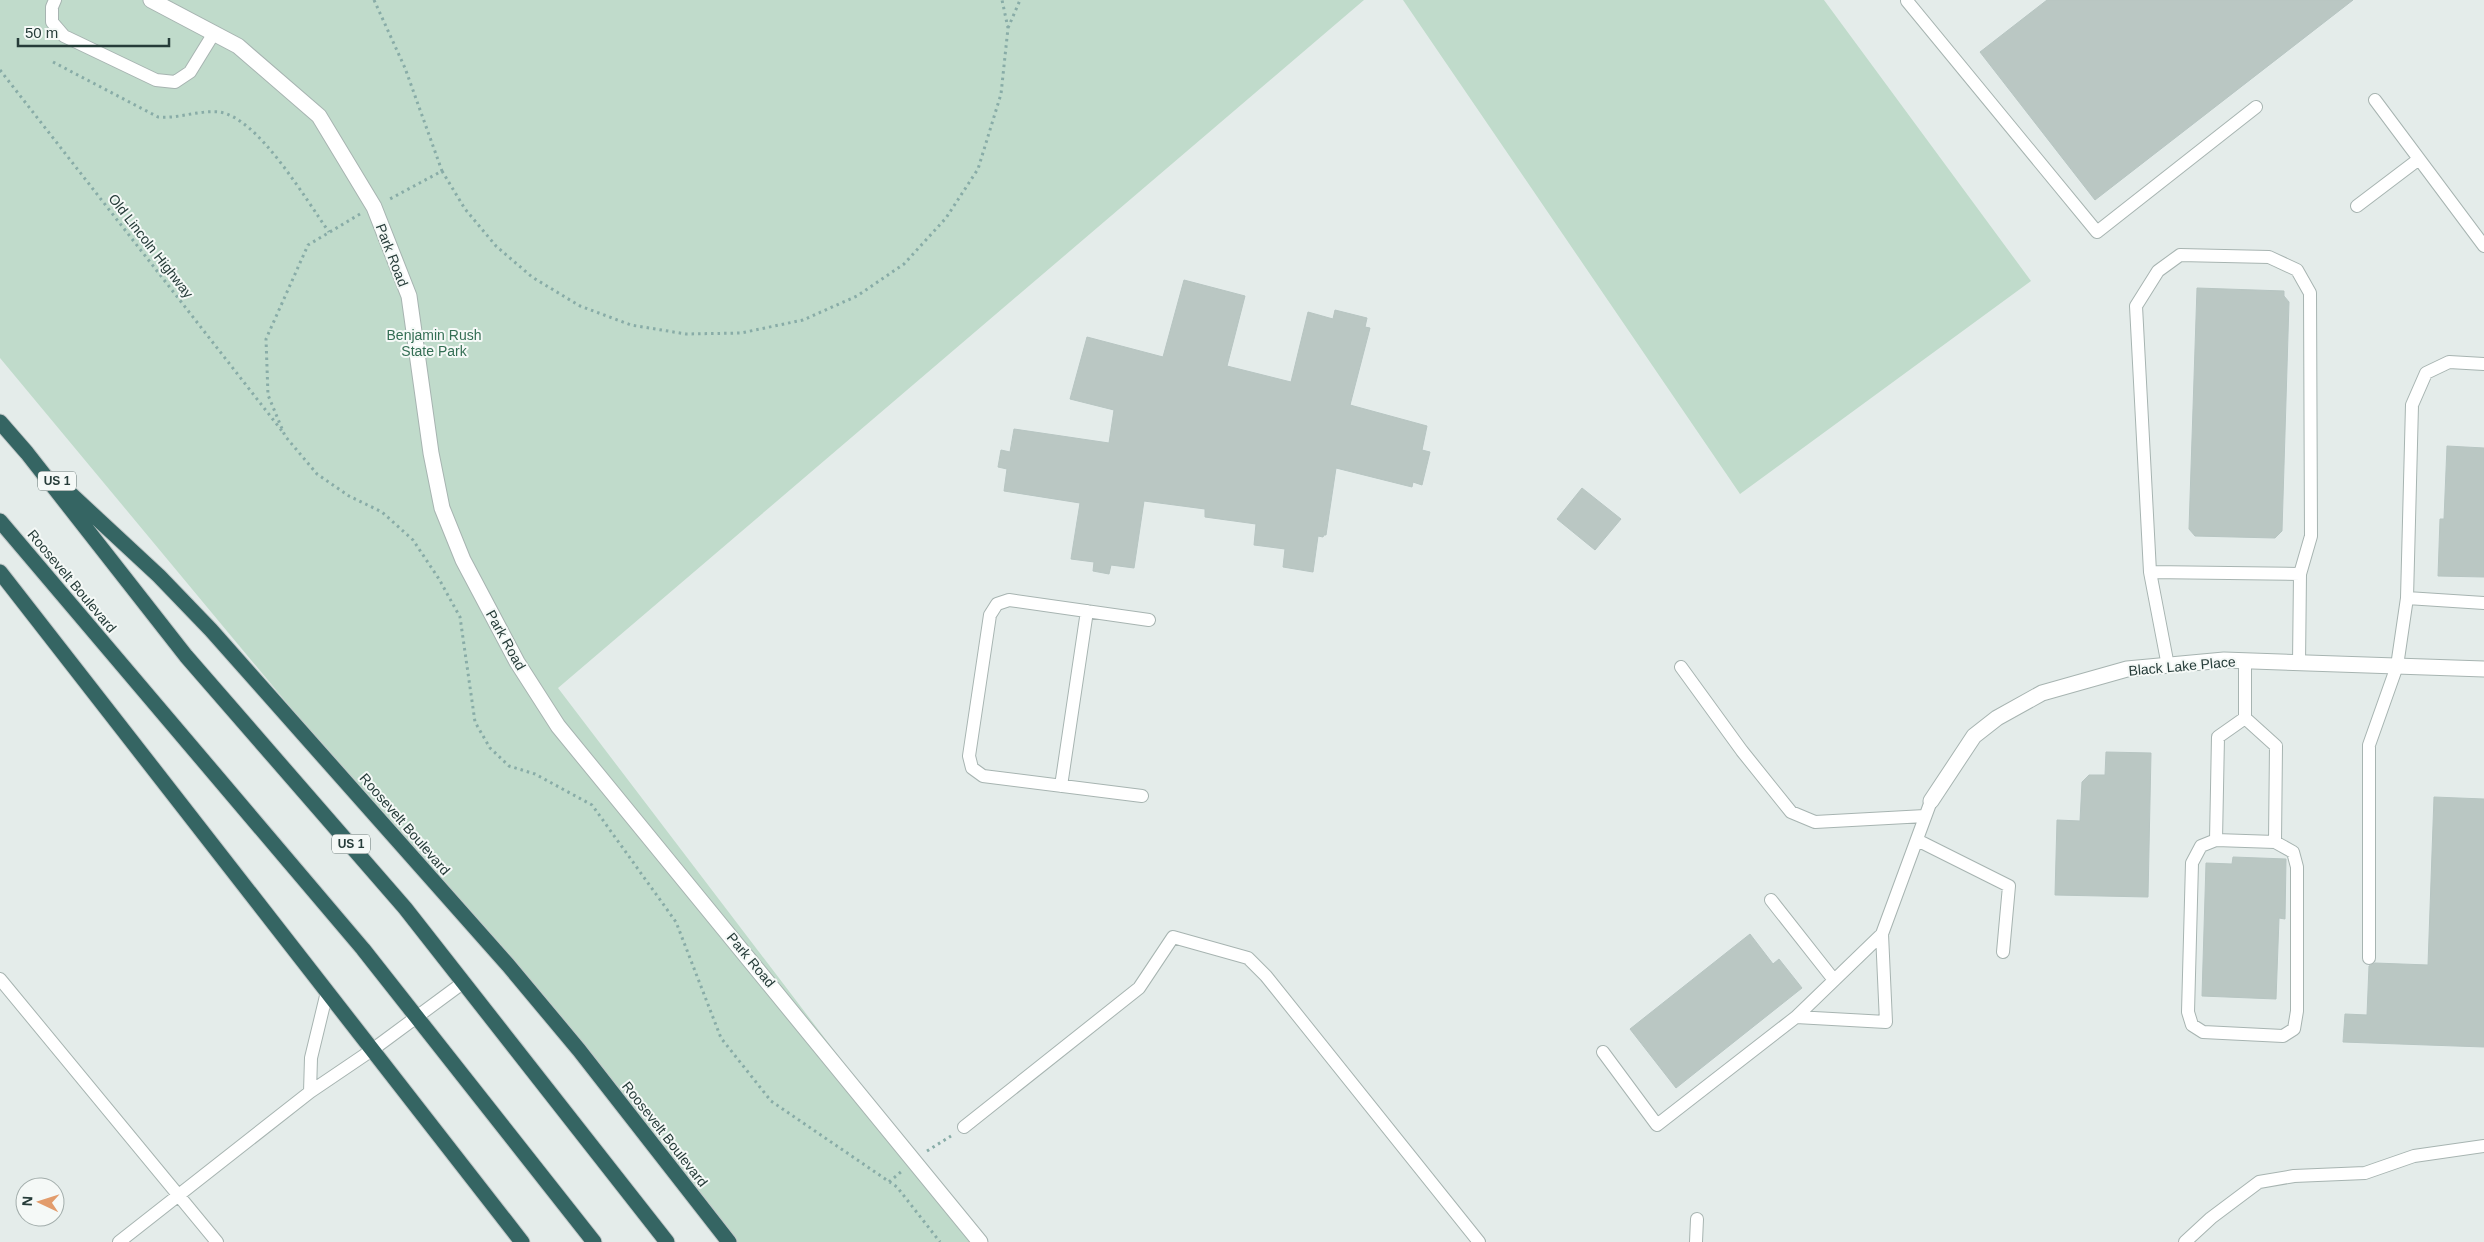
<svg xmlns="http://www.w3.org/2000/svg" width="2484" height="1242" font-family="Arial,sans-serif">
<rect width="100%" height="100%" fill="#e4ecea"/>
<path fill="#c0dbcb" d="M 0,0 L 1364,0 L 558,688 L 980,1242 L 735,1242 L 0,358 Z
M 1403,0 L 1824,0 L 2031,281 L 1740,494 Z"/>
<path fill="#bac7c3" stroke="#b7c5c2" d="M 2047,0 L 2353,0 L 2095,200 L 1980,52 Z
M 1184,280 L 1245,296 L 1227,366 L 1291,382 L 1308,312 L 1333,319 L 1335,310 L 1367,318 L 1365,327 L 1370,328 L 1350,405 L 1427,426 L 1422,450 L 1430,452 L 1422,485 L 1413,482 L 1412,487 L 1336,468 L 1326,535 L 1324,535 L 1323,537 L 1318,536 L 1313,572 L 1283,567 L 1285,549 L 1254,545 L 1256,524 L 1205,517 L 1205,509 L 1144,501 L 1134,568 L 1111,565 L 1109,574 L 1093,571 L 1094,562 L 1071,559 L 1080,503 L 1004,491 L 1007,469 L 998,467 L 1001,450 L 1010,452 L 1014,429 L 1109,443 L 1114,410 L 1070,399 L 1087,337 L 1163,357 Z
M 2197,288 L 2284,291 L 2284,296 L 2289,302 L 2282,531 L 2275,538 L 2195,536 L 2189,529 Z
M 2447,446 L 2484,448 L 2484,577 L 2438,576 L 2440,519 L 2444,519 Z
M 1582,488 L 1621,519 L 1595,550 L 1557,519 Z
M 2106,752 L 2151,753 L 2148,897 L 2055,895 L 2057,820 L 2080,821 L 2082,782 L 2089,775 L 2105,775 Z
M 2434,797 L 2484,799 L 2484,1047 L 2343,1042 L 2345,1014 L 2367,1015 L 2369,966 L 2375,963 L 2428,965 Z
M 2233,857 L 2286,859 L 2285,919 L 2279,918 L 2276,999 L 2202,996 L 2206,863 L 2232,864 Z
M 1750,934 L 1773,964 L 1779,959 L 1802,988 L 1676,1088 L 1630,1029 Z"/>
<g fill="none" stroke-linecap="round" stroke-linejoin="round">
<defs>
<path id="lane" d="M 55,0 L 52,7 L 52,22 L 64,36 L 156,80 L 175,82 L 190,72 L 214,33
M 1907,1 L 2097,232 L 2256,107
M 2375,100 L 2484,246
M 2357,206 L 2419,159
M 2150,572 L 2136,306 L 2158,271 L 2180,255 L 2269,257 L 2297,270 L 2310,293 L 2311,536 L 2300,574
M 2407,598 L 2484,603
M 2168,666 L 2150,572 L 2300,574 L 2299,663
M 1681,667 L 1742,751 L 1791,812 L 1815,822 L 1925,816
M 2245,718 L 2276,746 L 2275,842
M 1061,786 L 1087,611
M 1142,796 L 983,776 L 972,768 L 969,756 L 990,615 L 997,604 L 1009,600 L 1149,620
M 1917,840 L 2009,886 L 2003,952
M 2216,840 L 2275,842 L 2293,852 L 2297,867 L 2297,1011 L 2294,1029 L 2283,1036 L 2203,1032 L 2192,1025 L 2188,1012 L 2192,863 L 2201,846 Z
M 2216,840 L 2218,737 L 2245,718 L 2245,661
M 1771,900 L 1834,980
M 2369,958 L 2369,745 L 2397,666 L 2407,598 L 2412,405 L 2426,373 L 2449,362 L 2484,364
M 0,979 L 217,1242
M 327,992 L 311,1058 L 310,1092 L 372,1050 L 464,982
M 1796,1017 L 1882,934
M 1603,1052 L 1657,1125 L 1796,1017 L 1886,1022 L 1882,934 L 1931,801
M 964,1127 L 1139,988 L 1173,937 L 1248,958 L 1266,976 L 1479,1242
M 119,1242 L 310,1092
M 1696,1242 L 1697,1219
M 2185,1242 L 2211,1218 L 2259,1182 L 2294,1176 L 2365,1173 L 2414,1156 L 2484,1146"/>
<path id="street" d="M 151,0 L 238,46 L 319,116 L 374,207 L 409,296 L 431,453 L 442,508 L 463,560 L 517,662 L 558,726 L 980,1242
M 1931,801 L 1974,736 L 1997,718 L 2042,693 L 2127,669 L 2224,660 L 2484,669"/>
<path id="highway" d="M 0,422 L 27,453 L 186,656 L 405,908 L 667,1242
M 61,485 L 159,576 L 211,630 L 508,965 L 579,1050 L 729,1242
M 0,521 L 363,949 L 594,1242
M 0,572 L 522,1242"/>
</defs>
<use href="#lane" stroke="#a7b4b1" stroke-width="14"/>
<use href="#street" stroke="#a7b4b1" stroke-width="17"/>
<use href="#highway" stroke="#c2c8c8" stroke-width="17"/>
<path stroke="#88aca7" stroke-width="3" stroke-dasharray="2.5 4" stroke-linecap="butt" d="M 374,0 L 405,68 L 442,171 L 388,200
M 1008,28 L 1020,0
M 53,62 L 158,117 C 179,119 197,110 219,112 C 258,117 306,200 329,232
M 0,70 L 282,431
M 442,171 L 465,209 L 496,246 L 532,277 L 580,306 L 631,325 L 686,334 L 741,333 L 803,320 L 857,296 L 904,264 L 946,218 L 978,169 L 1001,94 L 1008,28 L 1002,0
M 360,214 L 308,245 L 266,339 L 268,395 L 285,436 L 317,474 L 349,496 L 382,512 L 413,540 L 439,579 L 460,617 L 475,722 L 490,748 L 509,766 L 535,774 L 592,805 L 676,922 L 721,1038 L 771,1101 L 897,1187 L 940,1242
M 927,1151 L 951,1136
M 889,1182 L 902,1171"/>
<use href="#lane" stroke="#fff" stroke-width="12"/>
<use href="#street" stroke="#fff" stroke-width="15"/>
<use href="#highway" stroke="#356563" stroke-width="15"/>
</g>
<g text-anchor="middle" stroke-width="4" stroke-linejoin="round" paint-order="stroke">
<g fill="#f5f9f7" stroke="#647572" stroke-width="1">
<rect x="38" y="471.5" width="38" height="19" rx="4"/>
<rect x="332" y="834.5" width="38" height="19" rx="4"/>
</g>
<g font-size="12" font-weight="bold" fill="#263c39">
<text x="57" y="485">US 1</text>
<text x="351" y="848">US 1</text>
</g>
<g font-size="14" fill="#263c39" stroke="#f5f9f7">
<text transform="translate(151 246) rotate(52)" y="5">Old Lincoln Highway</text>
<text transform="translate(392 255) rotate(69)" y="5">Park Road</text>
<text transform="translate(72 581) rotate(50)" y="5">Roosevelt Boulevard</text>
<text transform="translate(506 640) rotate(61)" y="5">Park Road</text>
<text transform="translate(2182 666) rotate(-5)" y="5">Black Lake Place</text>
<text transform="translate(405 824) rotate(49)" y="5">Roosevelt Boulevard</text>
<text transform="translate(751 960) rotate(50)" y="5">Park Road</text>
<text transform="translate(665 1134) rotate(52)" y="5">Roosevelt Boulevard</text>
</g>
<g font-size="14" fill="#346e54" stroke="#f5f9f7">
<text x="434" y="340">Benjamin Rush<tspan x="434" dy="16">State Park</tspan></text>
</g>
</g>
<g transform="translate(40 1202) rotate(274)"><circle r="24" fill="#f5f9f7" stroke="#a2adab"/>
<path d="M0-4L9 19L0 12L-9 19Z" fill="#e29c6c"/>
<text y="-8" font-size="14" font-weight="bold" text-anchor="middle" fill="#263c39">N</text>
</g>
<path d="M18 38v8h151v-8" fill="none" stroke="#263c39" stroke-width="2.5"/>
<text x="25" y="38" font-size="15" fill="#263c39" stroke="#f5f9f7" stroke-width="4" paint-order="stroke">50 m</text>
</svg>
